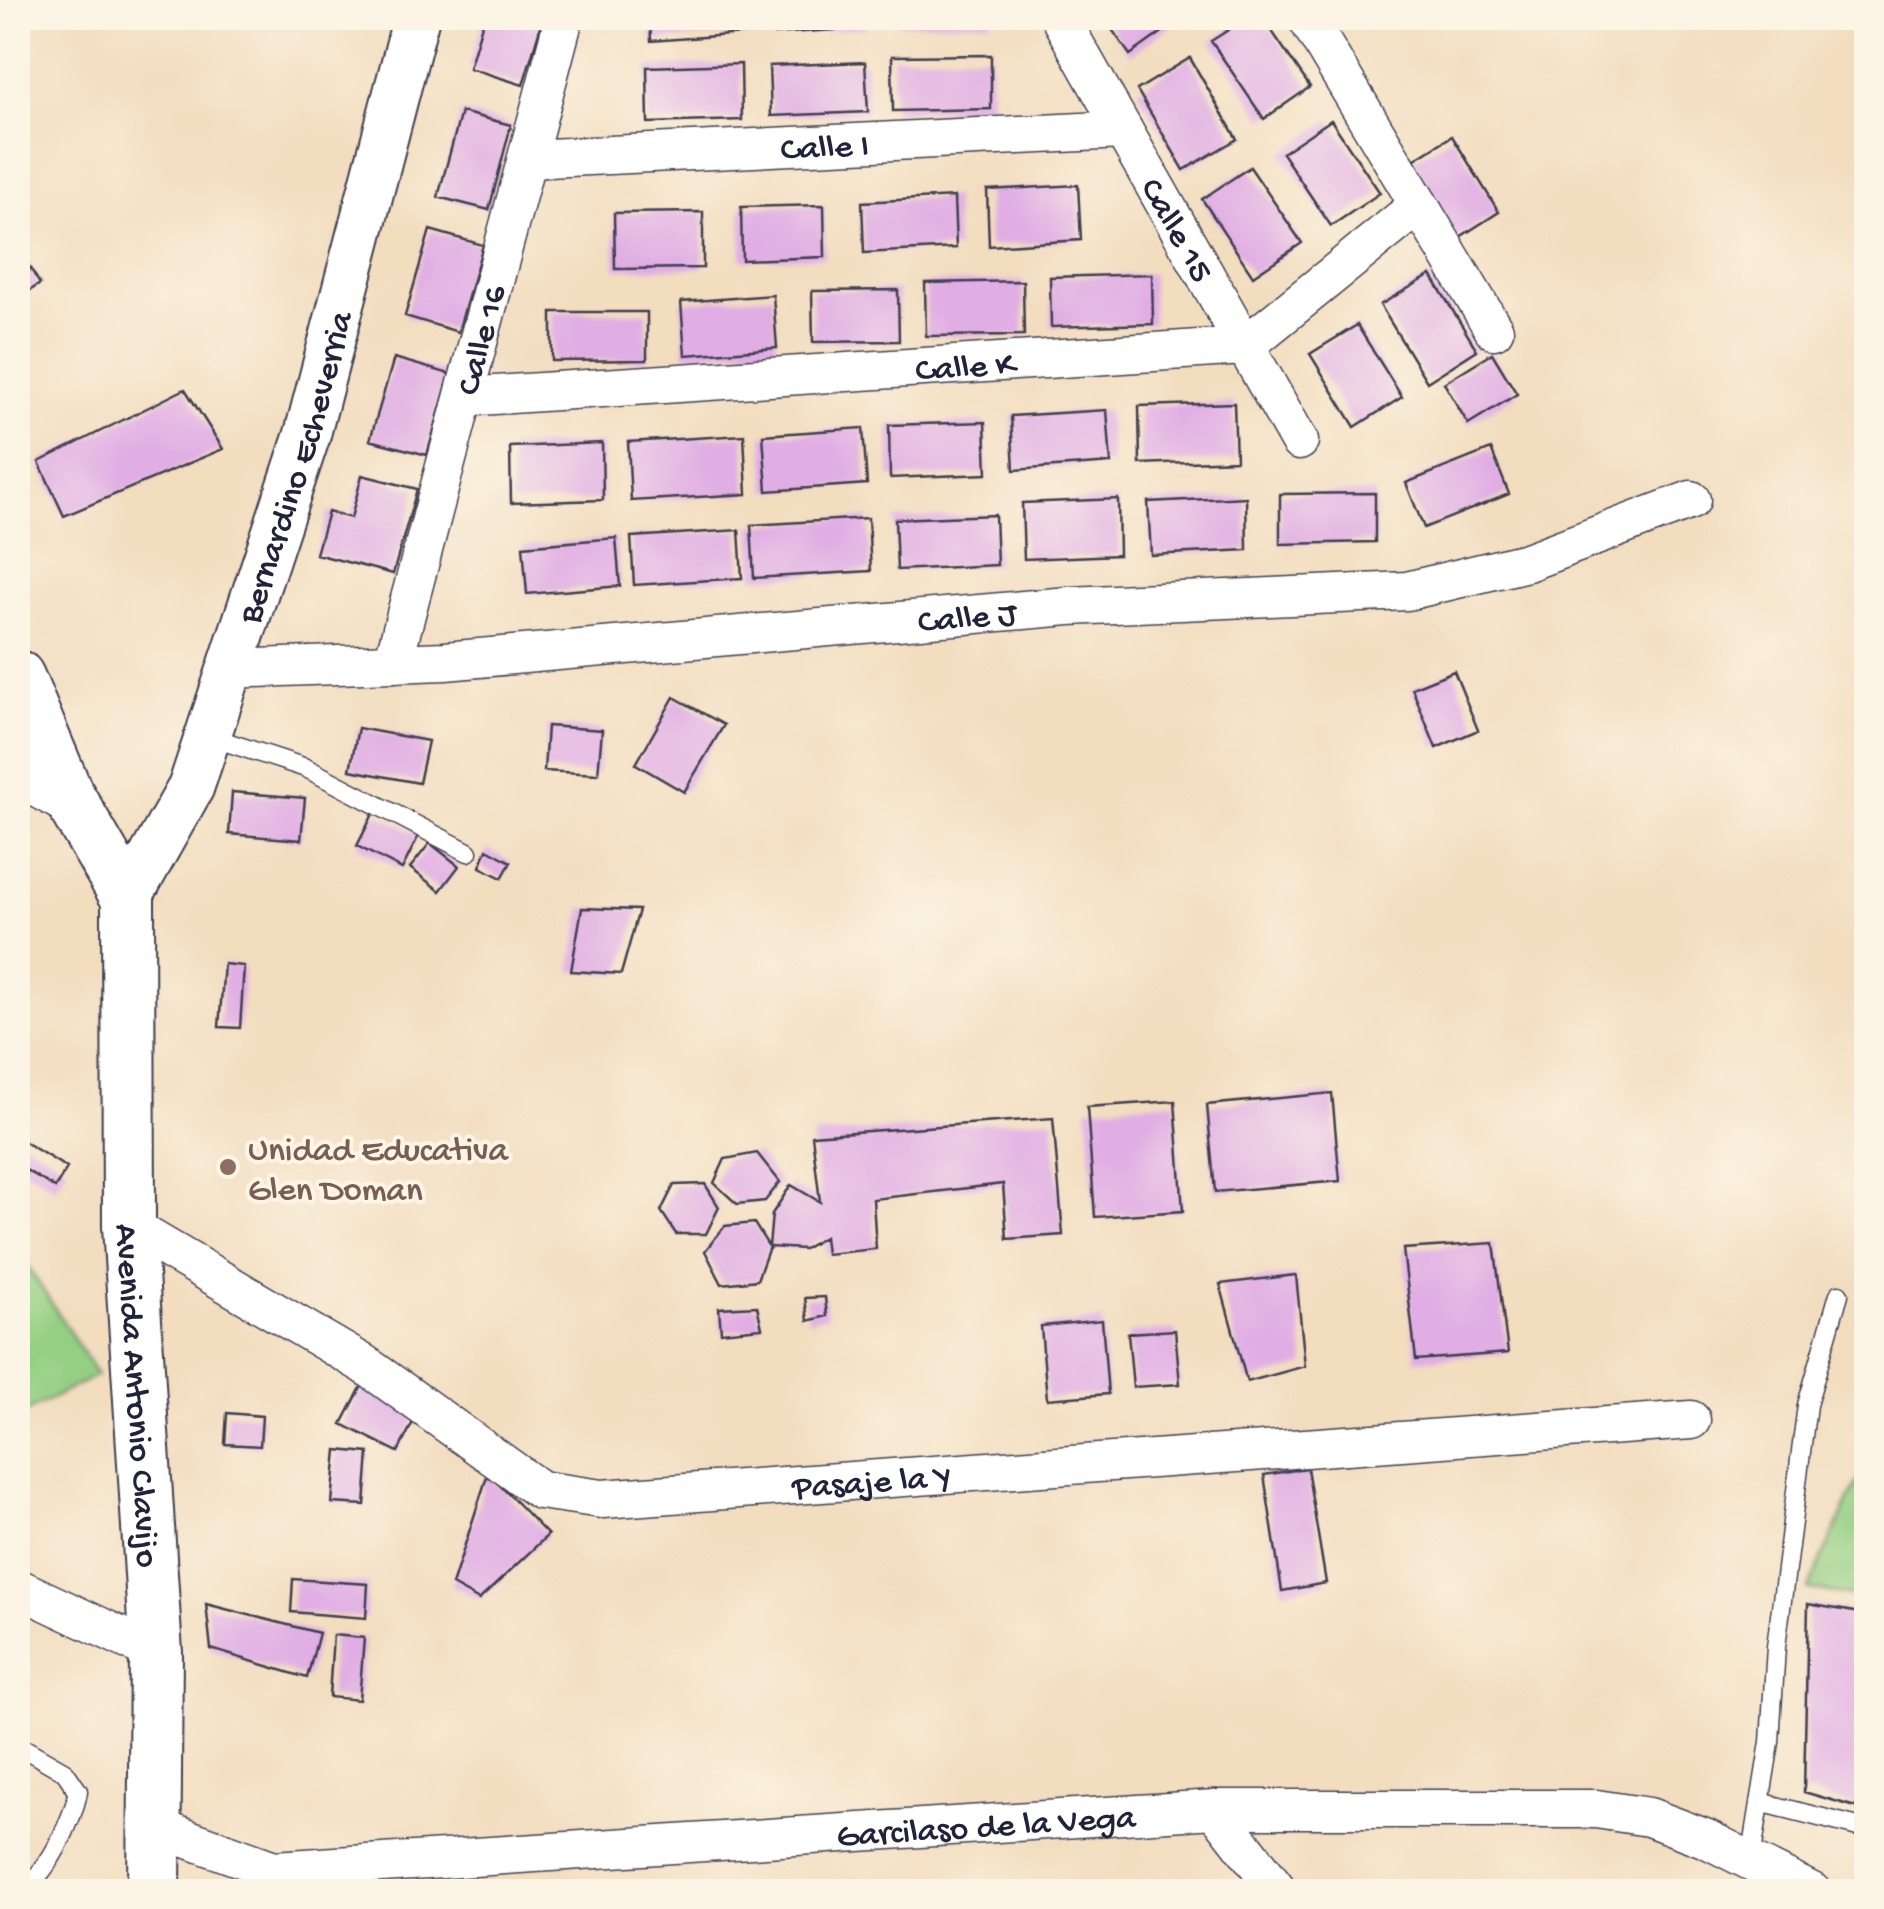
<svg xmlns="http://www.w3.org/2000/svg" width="1884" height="1909" font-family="'Gochi Hand',sans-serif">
<rect width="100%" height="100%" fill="#fcf5e5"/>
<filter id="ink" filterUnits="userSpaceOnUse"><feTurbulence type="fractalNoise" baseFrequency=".01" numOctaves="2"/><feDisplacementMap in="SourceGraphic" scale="20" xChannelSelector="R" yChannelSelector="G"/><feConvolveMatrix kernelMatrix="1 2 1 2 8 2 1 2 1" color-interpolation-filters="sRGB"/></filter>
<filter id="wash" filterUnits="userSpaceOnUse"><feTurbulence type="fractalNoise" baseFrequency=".0048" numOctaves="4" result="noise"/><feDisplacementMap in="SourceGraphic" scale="40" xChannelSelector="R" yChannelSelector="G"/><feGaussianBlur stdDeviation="2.25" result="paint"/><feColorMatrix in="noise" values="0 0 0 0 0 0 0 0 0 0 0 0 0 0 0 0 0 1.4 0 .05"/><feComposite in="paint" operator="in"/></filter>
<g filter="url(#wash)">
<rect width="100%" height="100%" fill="#f2ddbf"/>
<path fill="#95cf83" stroke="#5c785f" stroke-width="2.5" d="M 18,1251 L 97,1375 L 18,1416 Z
M 1866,1463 L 1866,1598 L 1808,1589 Z"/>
<g id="blocks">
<path fill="#e0ade4" d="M 484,18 L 543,18 L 523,85 L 469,68 Z
M 650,18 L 741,18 L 742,34 L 651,41 Z
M 773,18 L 865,18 L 865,28 L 774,34 Z
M 899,18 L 991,18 L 991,22 L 899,24 Z
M 1104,18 L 1177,18 L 1179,20 L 1130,55 Z
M 1247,18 L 1263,18 L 1310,87 L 1264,119 L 1211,41 Z
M 991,55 L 991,109 L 893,111 L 892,56 Z
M 1190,58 L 1237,139 L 1184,170 L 1137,90 Z
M 865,62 L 868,112 L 771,116 L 769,66 Z
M 741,64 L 742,120 L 648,123 L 647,67 Z
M 461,112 L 511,125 L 489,210 L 438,197 Z
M 1331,120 L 1380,193 L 1331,226 L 1282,153 Z
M 1452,136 L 1499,212 L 1452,242 L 1404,166 Z
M 1250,167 L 1302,243 L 1253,276 L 1202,199 Z
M 1078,185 L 1081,240 L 989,246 L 987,190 Z
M 954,197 L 956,248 L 864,253 L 862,202 Z
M 824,205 L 825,257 L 742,260 L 741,207 Z
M 703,212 L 703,268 L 615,269 L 614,213 Z
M 430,230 L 483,245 L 458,332 L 405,316 Z
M 18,248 L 40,284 L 18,298 Z
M 1152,274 L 1153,324 L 1051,327 L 1050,277 Z
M 1431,275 L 1477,350 L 1427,382 L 1380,305 Z
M 1023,281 L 1024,335 L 926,336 L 925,283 Z
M 898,290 L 899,341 L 813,342 L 812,291 Z
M 773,295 L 777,348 L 685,355 L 681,302 Z
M 552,312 L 647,312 L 647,360 L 552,361 Z
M 1357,325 L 1402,397 L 1355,427 L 1310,354 Z
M 1492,353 L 1517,394 L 1468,424 L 1444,383 Z
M 394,358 L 450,374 L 427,455 L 370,440 Z
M 185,389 L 223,449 L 64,516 L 39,462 Z
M 1234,403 L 1236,460 L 1140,464 L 1139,406 Z
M 1107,410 L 1111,463 L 1014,470 L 1011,416 Z
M 985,422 L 987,474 L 890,478 L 889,425 Z
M 863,428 L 867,484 L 767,491 L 763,435 Z
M 744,435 L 747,494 L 631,501 L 628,442 Z
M 602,443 L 603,500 L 511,503 L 510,447 Z
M 1491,449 L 1509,494 L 1424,528 L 1406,483 Z
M 362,475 L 417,489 L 393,574 L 316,554 L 328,512 L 351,518 Z
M 1375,493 L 1375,542 L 1280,544 L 1280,494 Z
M 1246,497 L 1247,550 L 1151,555 L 1148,502 Z
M 1118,499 L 1119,555 L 1024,559 L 1022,503 Z
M 995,515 L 997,565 L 897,570 L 895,519 Z
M 868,518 L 871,571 L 754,578 L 751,525 Z
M 739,530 L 742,578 L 634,585 L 631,537 Z
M 616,538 L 620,586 L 527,594 L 523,546 Z
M 1454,671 L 1478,730 L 1436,748 L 1412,688 Z
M 674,697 L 724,725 L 684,792 L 636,764 Z
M 547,726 L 602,730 L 598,774 L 544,771 Z
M 358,728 L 428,741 L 419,783 L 350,770 Z
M 232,792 L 305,798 L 301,840 L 229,834 Z
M 374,812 L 419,835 L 402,869 L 357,846 Z
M 430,843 L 459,866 L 440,891 L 410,868 Z
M 487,849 L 511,862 L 502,878 L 480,867 Z
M 582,908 L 639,910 L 621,974 L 571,971 Z
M 224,964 L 244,966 L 240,1028 L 219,1027 Z
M 1332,1093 L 1340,1181 L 1215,1192 L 1207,1105 Z
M 1175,1101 L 1183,1211 L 1095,1217 L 1087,1107 Z
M 1053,1118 L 1063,1235 L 1007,1239 L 1003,1184 L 873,1199 L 876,1249 L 826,1254 L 824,1237 L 804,1249 L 769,1247 L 757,1280 L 722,1284 L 705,1251 L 725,1226 L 754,1223 L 769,1247 L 772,1214 L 791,1185 L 820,1202 L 812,1135 Z
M 23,1141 L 67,1168 L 55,1188 L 18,1165 L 18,1150 Z
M 757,1153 L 780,1182 L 765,1201 L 737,1204 L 714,1183 L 725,1159 Z
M 705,1184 L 719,1207 L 706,1234 L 676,1234 L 661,1211 L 674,1185 Z
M 1494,1243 L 1508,1353 L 1416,1360 L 1403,1249 Z
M 1296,1275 L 1305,1366 L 1247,1382 L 1220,1284 Z
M 825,1297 L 827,1316 L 808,1321 L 805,1298 Z
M 757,1306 L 762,1328 L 721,1332 L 719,1308 Z
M 1102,1320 L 1108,1394 L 1047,1399 L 1041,1326 Z
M 1175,1330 L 1180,1384 L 1133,1387 L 1128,1333 Z
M 364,1382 L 419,1410 L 398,1452 L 342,1424 Z
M 227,1413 L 262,1416 L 260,1446 L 225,1444 Z
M 337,1450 L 369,1453 L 365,1505 L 332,1503 Z
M 1307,1468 L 1326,1583 L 1282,1591 L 1264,1475 Z
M 488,1473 L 548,1535 L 479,1600 L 452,1585 Z
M 293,1579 L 368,1584 L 366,1618 L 291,1612 Z
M 206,1604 L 319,1633 L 307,1678 L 211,1649 Z
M 1808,1604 L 1866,1614 L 1866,1810 L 1804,1792 Z
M 333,1635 L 364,1638 L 359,1700 L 329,1697 Z"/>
</g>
</g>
<g filter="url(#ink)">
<use href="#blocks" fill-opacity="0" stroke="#413e4f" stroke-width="2.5"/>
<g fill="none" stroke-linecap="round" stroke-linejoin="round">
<defs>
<path id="service" d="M 208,736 L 306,768 L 468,852
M 18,1745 L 65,1772 L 78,1791 C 74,1818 45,1882 18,1890
M 1760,1802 L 1866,1829
M 1751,1859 L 1770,1742 L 1776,1647 L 1807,1405 L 1839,1294"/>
<g id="minor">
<path id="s1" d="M 1060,18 L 1299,441"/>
<path d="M 1307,18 L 1494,330"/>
<path id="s2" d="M 527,159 L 1123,130"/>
<path id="s3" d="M 464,397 L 1245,346 L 1419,205"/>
<path id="s4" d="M 393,663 L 564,18"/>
<path id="s5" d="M 229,669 L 445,661 L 1069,606 L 1407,591 L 1527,562 L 1691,500"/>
<path d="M 18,778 L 77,810"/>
<path id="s6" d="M 129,1226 L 364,1364 L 540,1490 L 602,1499 L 1691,1420"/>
<path d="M 18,1588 L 156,1653"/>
<path d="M 1215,1809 L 1279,1892"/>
<path id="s7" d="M 153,1826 L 274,1870 L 1215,1809 L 1596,1809 L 1649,1817 L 1707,1839 L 1812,1892"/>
</g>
<g id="tertiary">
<path id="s8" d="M 128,899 L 191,787 L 307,436 L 416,18"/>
</g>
<g id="secondary">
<path id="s9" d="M 18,677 L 66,792 L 128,899 L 129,1226 L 156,1653 L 154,1892"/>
</g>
</defs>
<use href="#service" stroke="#413e4f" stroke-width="21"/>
<use href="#minor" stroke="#413e4f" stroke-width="41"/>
<use href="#tertiary" stroke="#413e4f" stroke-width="49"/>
<use href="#secondary" stroke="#413e4f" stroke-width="56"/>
<use href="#service" stroke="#fff" stroke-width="18"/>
<use href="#minor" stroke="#fff" stroke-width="38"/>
<use href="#tertiary" stroke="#fff" stroke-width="45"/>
<use href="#secondary" stroke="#fff" stroke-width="52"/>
</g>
</g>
<circle fill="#8d6e63" stroke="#fcf5e5" stroke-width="4" cx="228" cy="1167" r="10"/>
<g text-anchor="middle" stroke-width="8" stroke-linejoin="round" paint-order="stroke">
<g font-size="35" fill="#22223b" stroke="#fcf5e5">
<text dy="12" stroke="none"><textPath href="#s2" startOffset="298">Calle I</textPath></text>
<text dy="12" stroke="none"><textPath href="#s1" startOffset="242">Calle 15</textPath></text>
<text dy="12" stroke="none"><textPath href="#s4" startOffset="335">Calle 16</textPath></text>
<text dy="12" stroke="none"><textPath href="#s3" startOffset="502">Calle K</textPath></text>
<text dy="12" stroke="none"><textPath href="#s8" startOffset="465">Bernardino Echeverria</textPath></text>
<text dy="12" stroke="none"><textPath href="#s5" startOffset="740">Calle J</textPath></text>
<text dy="12" stroke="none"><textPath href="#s9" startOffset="745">Avenida Antonio Clavijo</textPath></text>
<text dy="12" stroke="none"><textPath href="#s6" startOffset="822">Pasaje la Y</textPath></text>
<text dy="12" stroke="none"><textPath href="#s7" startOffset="842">Garcilaso de la Vega</textPath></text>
</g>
<g font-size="35" fill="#785e54" stroke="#fcf5e5" text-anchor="start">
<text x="248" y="1159">Unidad Educativa<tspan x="248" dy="40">Glen Doman</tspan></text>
</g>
</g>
<rect width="1884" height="1909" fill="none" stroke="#fcf5e5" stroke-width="60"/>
</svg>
